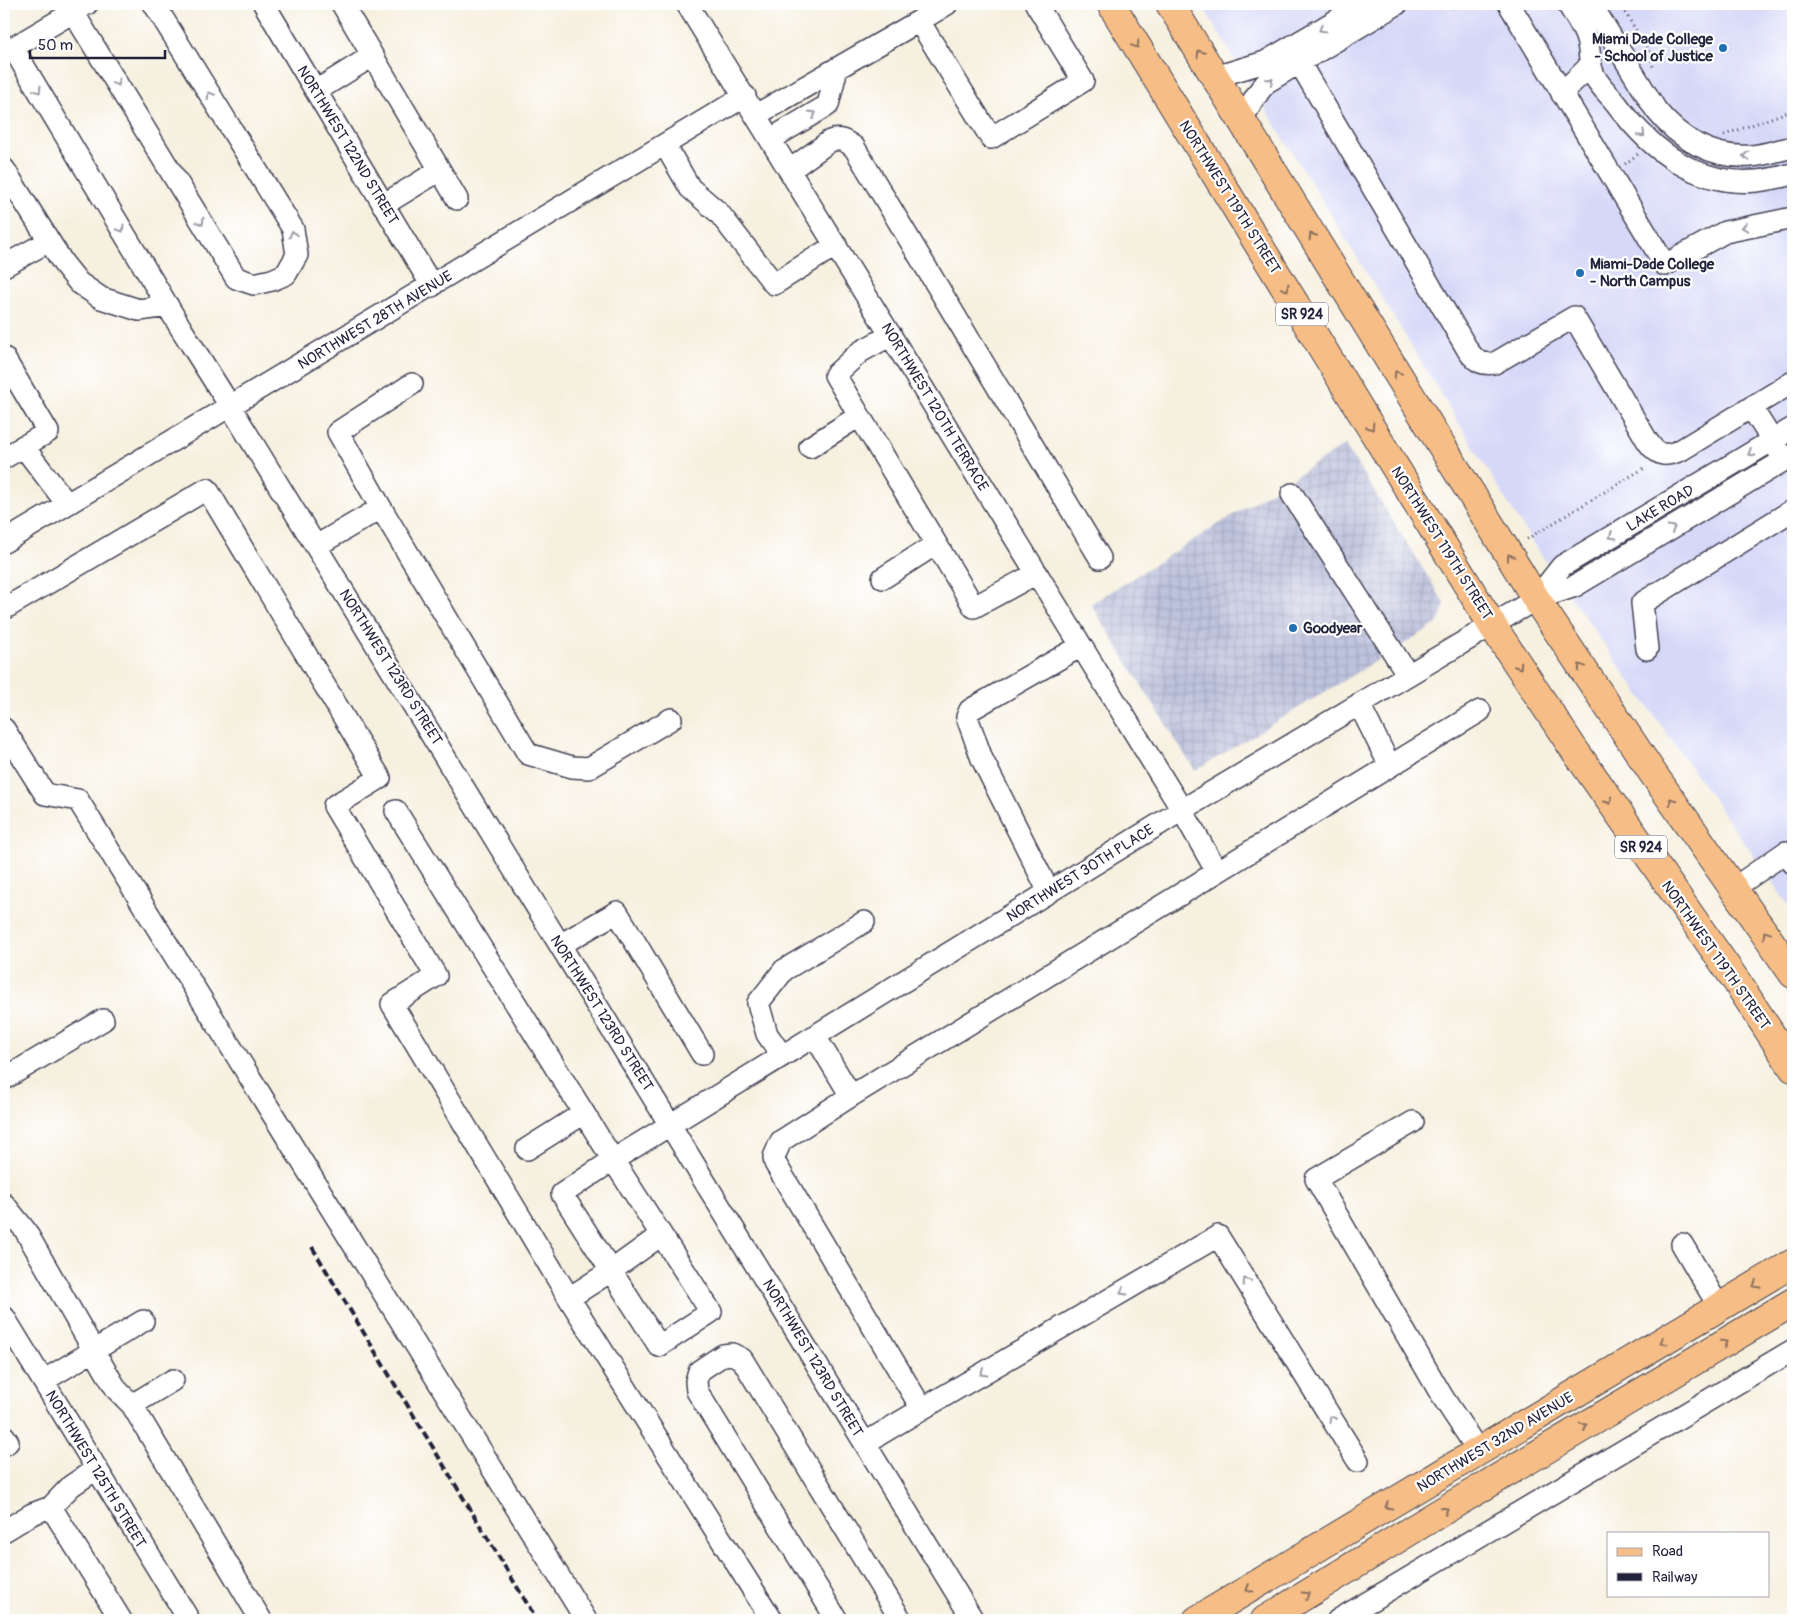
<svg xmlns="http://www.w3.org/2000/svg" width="1797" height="1624" font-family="Pangolin,sans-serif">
<defs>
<pattern id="industrial-grid" width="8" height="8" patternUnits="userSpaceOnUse" patternTransform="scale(1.25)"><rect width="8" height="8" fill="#bec3dd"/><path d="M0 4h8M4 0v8" fill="none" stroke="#a3a7bf"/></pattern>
</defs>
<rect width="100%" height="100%" fill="#fff"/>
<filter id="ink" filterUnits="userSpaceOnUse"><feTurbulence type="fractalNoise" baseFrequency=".02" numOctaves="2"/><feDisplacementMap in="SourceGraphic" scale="10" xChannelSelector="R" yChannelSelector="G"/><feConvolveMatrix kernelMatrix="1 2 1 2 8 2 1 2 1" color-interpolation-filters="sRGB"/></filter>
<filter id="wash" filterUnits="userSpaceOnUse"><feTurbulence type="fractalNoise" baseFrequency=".0096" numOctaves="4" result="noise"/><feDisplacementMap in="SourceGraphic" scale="20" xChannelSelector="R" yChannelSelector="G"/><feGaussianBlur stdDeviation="1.12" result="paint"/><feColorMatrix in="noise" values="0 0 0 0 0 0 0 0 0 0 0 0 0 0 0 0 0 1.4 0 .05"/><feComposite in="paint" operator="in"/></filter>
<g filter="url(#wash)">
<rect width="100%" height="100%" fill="#f6f0df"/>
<path fill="#d6d8f8" d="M 1201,4 L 1793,4 L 1793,912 L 1532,542 Z"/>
<path fill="url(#industrial-grid)" d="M 1345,445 L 1445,604 L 1438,623 L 1195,771 L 1091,604 Z"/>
</g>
<g filter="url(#ink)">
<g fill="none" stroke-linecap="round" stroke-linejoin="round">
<defs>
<path id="minor" d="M 264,4 L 432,286
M 342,4 L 457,199
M 687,4 L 1182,810 L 1217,872
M 947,4 L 919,21 L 991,138 L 1083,81 L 1036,4
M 1509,4 L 1665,265 L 1725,232 L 1793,218
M 1568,4 C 1574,15 1584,28 1587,40 C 1591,53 1588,65 1595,77 C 1601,88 1612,97 1619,107 C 1652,151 1698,186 1756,181 C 1769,180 1781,177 1793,174
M 1591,4 L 1656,110 C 1679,139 1713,159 1751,156 C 1765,155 1779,150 1793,147
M 73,12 L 236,278 L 254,284 L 272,280 L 286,274 L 297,255 L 293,229 L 154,4
M 13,48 L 182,330 L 230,406 L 973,1620
M 4,53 L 87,4
M 1299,62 L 1469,352 C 1477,362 1482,365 1495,363 L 1574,317 L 1648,442 C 1658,456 1665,457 1681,450 L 1793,382
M 1215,77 L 1265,62 L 1364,4
M 316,91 L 372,56
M 1562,94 C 1570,83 1581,76 1590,65
M 756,115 L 919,21
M 1241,120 L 1260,90 L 1267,82 L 1397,4
M 771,139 L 828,105 L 837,68
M 665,145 L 690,188 L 719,213 L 774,284 L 836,245
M 4,169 L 63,263 L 79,283 L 101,298 L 139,310 L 168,306
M 790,170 L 830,141 C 840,137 845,141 854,147 L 1100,558
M 383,205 L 440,170
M 4,266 L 49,241
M 891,335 L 860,352 L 835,375 L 974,607 L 1037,573
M 4,358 L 48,432 L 4,458
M 1751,407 L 1779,451
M 23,446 L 67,504
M 810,447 L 859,416
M 1292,494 L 1408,675
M 381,508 L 528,754 L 572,767 L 589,768 L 671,719
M 4,542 L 745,96
M 316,546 L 381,508 L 338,432 L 412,384
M 883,578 L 936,544
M 1536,599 L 1562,566 L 1793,428
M 4,609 L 207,489 L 380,778 L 334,806 L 436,976 L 392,1004 L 569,1298 L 772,1620
M 1647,649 L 1642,603 L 1793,510
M 1359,704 L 1390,766
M 4,729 L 45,794 L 78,800 L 586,1620
M 396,811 L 613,1160 L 1182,810 L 1408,675 L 1536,599 L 1575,586 L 1793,455
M 1734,888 L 1786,852 L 1793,863
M 1049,892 L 982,759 L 967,717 L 970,710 L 1081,646
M 560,945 L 617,912 L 702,1054
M 815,1036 L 851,1096
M 782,1056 L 767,1034 L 758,1003 L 784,970 L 864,922
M 4,1079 L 103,1020
M 1413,1122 L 1316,1179 L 1442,1396 L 1479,1452
M 527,1149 L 584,1113
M 613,1160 L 711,1312 L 659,1346 L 562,1194 Z
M 4,1204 L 25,1230 L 105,1370 L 117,1390 L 132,1405
M 1682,1244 L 1719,1307
M 569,1298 L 611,1271 L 661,1235
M 4,1317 L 189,1620
M 173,1380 L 132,1405 L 261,1620
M 43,1381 L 143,1321
M 922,1409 L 1218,1236 L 1358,1461
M 4,1436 L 8,1442 L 4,1445
M 865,1443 L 922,1409 L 775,1163 L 774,1157 L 781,1141 L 851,1096 L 1480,711
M 96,1469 L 71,1486 L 51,1507 L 121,1620
M 4,1531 L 32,1514 L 51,1507
M 837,1620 L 697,1391 L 696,1381 L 699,1371 L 723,1355 L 732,1354 L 742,1359 L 901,1620
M 1338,1620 L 1793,1350"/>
<path id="major" d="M 1197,1620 L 1793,1263
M 1265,1620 L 1436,1515 L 1793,1302"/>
<path id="highway" d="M 1111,4 L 1492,625 L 1571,745 L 1737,982 L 1793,1068
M 1170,4 L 1536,599 L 1654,775 L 1793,974"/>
</defs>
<use href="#minor" stroke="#424154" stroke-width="24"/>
<use href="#major" stroke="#424154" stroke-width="30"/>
<use href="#highway" stroke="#424154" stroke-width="30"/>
<path stroke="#424154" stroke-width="3" stroke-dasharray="1 4" stroke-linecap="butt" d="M 1620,4 L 1651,55 L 1653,67
M 1452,8 L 1459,4
M 1724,135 L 1793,110
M 1625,164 L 1638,154
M 1527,539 L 1646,467"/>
<use href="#minor" stroke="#fff" stroke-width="21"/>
<use href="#major" stroke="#f6be86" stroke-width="28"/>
<use href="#highway" stroke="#f6be86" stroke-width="28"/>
<path stroke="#22223b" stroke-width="4" stroke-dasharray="8 4" stroke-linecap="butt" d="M 312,1247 L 537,1620"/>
</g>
<defs><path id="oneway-chevron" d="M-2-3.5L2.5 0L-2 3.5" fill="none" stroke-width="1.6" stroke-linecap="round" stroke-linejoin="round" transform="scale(1.25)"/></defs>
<g stroke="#9c9ca7">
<use href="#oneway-chevron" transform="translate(1322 29) rotate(149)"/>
<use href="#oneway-chevron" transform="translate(1270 81) rotate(-39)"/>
<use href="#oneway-chevron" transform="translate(117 83) rotate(59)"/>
<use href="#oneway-chevron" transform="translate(38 90) rotate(59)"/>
<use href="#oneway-chevron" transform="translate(210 95) rotate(-122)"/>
<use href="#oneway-chevron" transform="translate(813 114) rotate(-31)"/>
<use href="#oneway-chevron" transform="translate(1642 134) rotate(47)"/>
<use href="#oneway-chevron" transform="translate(1746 156) rotate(179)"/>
<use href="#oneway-chevron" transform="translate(201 222) rotate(59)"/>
<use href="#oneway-chevron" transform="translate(1745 227) rotate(170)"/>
<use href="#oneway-chevron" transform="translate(121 229) rotate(59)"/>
<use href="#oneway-chevron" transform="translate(293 234) rotate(-105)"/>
<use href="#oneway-chevron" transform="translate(1751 453) rotate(149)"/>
<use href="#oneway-chevron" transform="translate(1672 528) rotate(-31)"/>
<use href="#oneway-chevron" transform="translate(1612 536) rotate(149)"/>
<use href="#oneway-chevron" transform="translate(1246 1281) rotate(-122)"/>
<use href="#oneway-chevron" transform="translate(1123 1292) rotate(150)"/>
<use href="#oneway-chevron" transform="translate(983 1373) rotate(150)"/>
<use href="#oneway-chevron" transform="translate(1332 1419) rotate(-122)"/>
</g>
<g stroke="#8c7060">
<use href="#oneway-chevron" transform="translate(1136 45) rotate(58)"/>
<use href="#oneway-chevron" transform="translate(1200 53) rotate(-121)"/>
<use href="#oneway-chevron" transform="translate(1312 236) rotate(-122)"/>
<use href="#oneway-chevron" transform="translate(1286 288) rotate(58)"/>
<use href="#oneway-chevron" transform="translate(1397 374) rotate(-122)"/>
<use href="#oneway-chevron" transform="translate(1371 427) rotate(58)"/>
<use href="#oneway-chevron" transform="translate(1510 557) rotate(-122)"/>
<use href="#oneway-chevron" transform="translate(1519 666) rotate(57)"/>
<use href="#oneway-chevron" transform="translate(1581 667) rotate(-124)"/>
<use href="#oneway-chevron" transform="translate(1609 801) rotate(55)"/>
<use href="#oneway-chevron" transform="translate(1672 801) rotate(-125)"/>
<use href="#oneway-chevron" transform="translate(1766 934) rotate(-124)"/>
<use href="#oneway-chevron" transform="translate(1756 1285) rotate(149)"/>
<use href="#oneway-chevron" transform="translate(1663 1342) rotate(149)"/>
<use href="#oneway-chevron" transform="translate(1724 1343) rotate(-31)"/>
<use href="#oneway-chevron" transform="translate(1584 1426) rotate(-31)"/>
<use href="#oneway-chevron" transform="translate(1388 1506) rotate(149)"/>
<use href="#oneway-chevron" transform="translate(1445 1510) rotate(-31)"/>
<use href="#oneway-chevron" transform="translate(1249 1589) rotate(149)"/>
<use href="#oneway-chevron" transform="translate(1306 1595) rotate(-32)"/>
</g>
</g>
<g fill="#1f6fb2" stroke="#fff" stroke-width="2">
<circle cx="1723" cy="48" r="5"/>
<circle cx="1580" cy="273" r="5"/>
<circle cx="1293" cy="628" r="5"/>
</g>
<g text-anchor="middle" stroke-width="4.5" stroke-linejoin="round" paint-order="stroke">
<g fill="#fff" stroke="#646476" stroke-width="1">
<rect x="1276" y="302.5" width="52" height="23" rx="4"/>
<rect x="1615" y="835.5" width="52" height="23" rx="4"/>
</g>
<g font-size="14" font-weight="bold" fill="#22223b">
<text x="1302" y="319">SR 924</text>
<text x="1641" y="852">SR 924</text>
</g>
<g font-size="15" font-weight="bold" fill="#22223b" stroke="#fff" text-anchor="start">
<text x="1713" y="44" text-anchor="end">Miami Dade College<tspan x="1713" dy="17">- School of Justice</tspan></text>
<text x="1590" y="269">Miami-Dade College<tspan x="1590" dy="17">- North Campus</tspan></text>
<text x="1303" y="633">Goodyear</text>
</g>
<g font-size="15" fill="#22223b" stroke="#fff">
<text transform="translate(348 145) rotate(59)" y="5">NORTHWEST 122ND STREET</text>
<text transform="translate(1230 197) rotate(58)" y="5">NORTHWEST 119TH STREET</text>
<text transform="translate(375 320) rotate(-31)" y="5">NORTHWEST 28TH AVENUE</text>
<text transform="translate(935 407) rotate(59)" y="5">NORTHWEST 120TH TERRACE</text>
<text transform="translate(1660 508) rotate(-31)" y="5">LAKE ROAD</text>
<text transform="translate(1442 543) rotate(58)" y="5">NORTHWEST 119TH STREET</text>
<text transform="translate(391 667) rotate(58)" y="5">NORTHWEST 123RD STREET</text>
<text transform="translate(1080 873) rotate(-32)" y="5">NORTHWEST 30TH PLACE</text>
<text transform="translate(1716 955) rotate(55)" y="5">NORTHWEST 119TH STREET</text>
<text transform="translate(602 1013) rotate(58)" y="5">NORTHWEST 123RD STREET</text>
<text transform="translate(813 1358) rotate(59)" y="5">NORTHWEST 123RD STREET</text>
<text transform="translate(1495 1442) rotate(-31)" y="5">NORTHWEST 32ND AVENUE</text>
<text transform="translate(96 1469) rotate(59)" y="5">NORTHWEST 125TH STREET</text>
</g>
</g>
<rect width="1797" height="1624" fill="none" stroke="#fff" stroke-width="20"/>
<rect x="1607" y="1532" width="162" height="65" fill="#ffffff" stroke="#a7a7b1"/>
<rect x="1617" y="1548" width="25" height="8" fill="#f6be86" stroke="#a7a7b1"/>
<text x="1652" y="1556" font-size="15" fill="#22223b">Road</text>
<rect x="1617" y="1573" width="25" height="8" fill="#22223b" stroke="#a7a7b1"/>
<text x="1652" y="1582" font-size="15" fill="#22223b">Railway</text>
<path d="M30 50v8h135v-8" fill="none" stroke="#22223b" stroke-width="2.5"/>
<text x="38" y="50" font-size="15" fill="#22223b" stroke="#ffffff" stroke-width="4" paint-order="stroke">50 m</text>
</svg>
